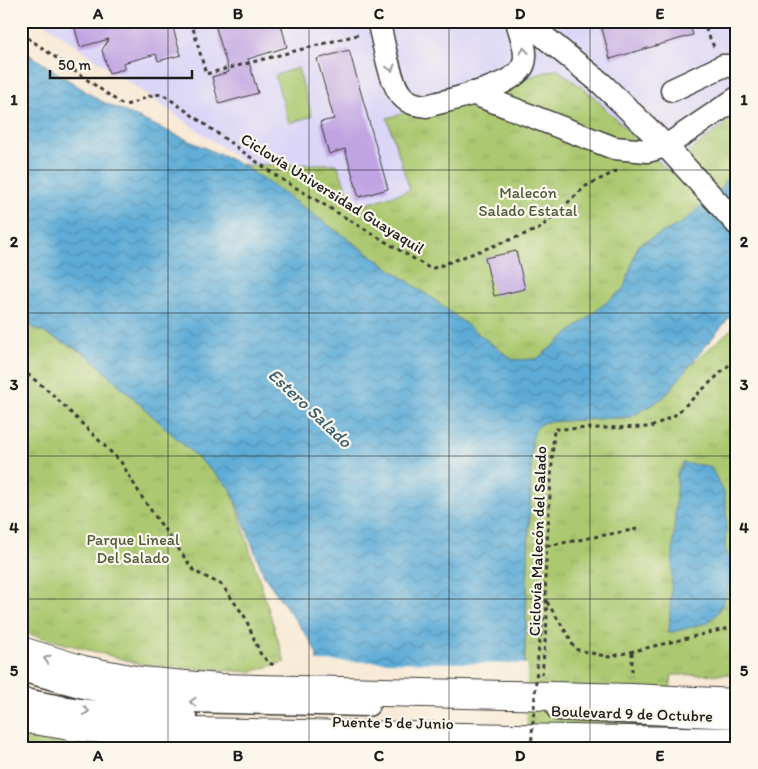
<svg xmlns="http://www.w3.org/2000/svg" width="758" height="769" font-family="Itim,sans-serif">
<defs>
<pattern id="grass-tufts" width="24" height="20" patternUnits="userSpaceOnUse" patternTransform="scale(1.25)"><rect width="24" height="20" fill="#acc971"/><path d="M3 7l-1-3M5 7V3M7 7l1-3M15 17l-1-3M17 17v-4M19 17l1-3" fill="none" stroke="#93ac61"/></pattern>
<pattern id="water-waves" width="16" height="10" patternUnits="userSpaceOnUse" patternTransform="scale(1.25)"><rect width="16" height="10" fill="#5dacd7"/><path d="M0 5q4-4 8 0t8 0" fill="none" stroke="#4c8bae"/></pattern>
</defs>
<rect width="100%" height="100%" fill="#fbf7ec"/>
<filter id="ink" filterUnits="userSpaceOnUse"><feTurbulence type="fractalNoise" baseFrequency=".02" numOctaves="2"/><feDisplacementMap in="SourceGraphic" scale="10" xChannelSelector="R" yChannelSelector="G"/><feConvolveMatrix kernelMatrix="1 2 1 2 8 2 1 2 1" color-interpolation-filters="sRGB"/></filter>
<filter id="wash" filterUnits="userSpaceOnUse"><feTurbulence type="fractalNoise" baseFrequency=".0096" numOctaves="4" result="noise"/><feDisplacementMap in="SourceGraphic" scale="20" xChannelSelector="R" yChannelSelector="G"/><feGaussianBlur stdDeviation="1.12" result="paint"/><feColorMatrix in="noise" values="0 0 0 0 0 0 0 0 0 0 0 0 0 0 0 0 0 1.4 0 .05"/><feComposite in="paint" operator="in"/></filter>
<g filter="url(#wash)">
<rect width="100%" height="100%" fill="#f8ead6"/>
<path fill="#dbd6f7" d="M 41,21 L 737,21 L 737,122 L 534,342 L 279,187 Z"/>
<path fill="url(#grass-tufts)" stroke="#647246" d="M 557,69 L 591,94 L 667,170 L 737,114 L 737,158 L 721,189 L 682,223 L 638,245 L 625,288 L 537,359 L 513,360 L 433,299 L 243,165 L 337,164 L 354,208 L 410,190 L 387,118 Z
M 21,321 L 86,354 L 231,489 L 285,662 L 250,672 L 145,665 L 21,632 Z
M 737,324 L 737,674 L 672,675 L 662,748 L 522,748 L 532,440 L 536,428 L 544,422 L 631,417 L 663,398 L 684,371 Z
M 21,733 L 63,739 L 138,738 L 251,743 L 254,748 L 21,748 Z"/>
<path fill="#acc971" stroke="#647246" d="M 298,68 L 312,116 L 289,123 L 275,75 Z"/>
<path fill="url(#water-waves)" stroke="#3c647a" d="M 21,49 L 99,100 L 243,165 L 433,299 L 513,360 L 537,359 L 624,288 L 638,245 L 682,223 L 721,189 L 737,158 L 737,308 L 663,398 L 631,417 L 544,422 L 536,428 L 532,440 L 524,670 L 316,667 L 317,655 L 311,642 L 264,576 L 231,489 L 86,354 L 21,321 Z
M 683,463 L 710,466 L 724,492 L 727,519 L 725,546 L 732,568 L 727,594 L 718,613 L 707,623 L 669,633 L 677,474 Z"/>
<path fill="#f8ead6" d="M 314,661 L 527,664 L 526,748 L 280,748 Z"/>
<g id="blocks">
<path fill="#bfa3e2" d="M 73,21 L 171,21 L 181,55 L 158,61 L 156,54 L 123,63 L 125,69 L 109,73 L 102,50 L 109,39 L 80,47 Z
M 214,21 L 280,21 L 287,47 L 248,59 L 258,93 L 219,104 L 212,77 L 229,72 Z
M 600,21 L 689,21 L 693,35 L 610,59 Z
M 349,50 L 388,189 L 359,197 L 345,149 L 329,154 L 320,122 L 334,119 L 317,59 Z
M 516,251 L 525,289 L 494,296 L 485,258 Z"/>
</g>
</g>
<g filter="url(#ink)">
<use href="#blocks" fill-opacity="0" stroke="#3d3b38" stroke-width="1"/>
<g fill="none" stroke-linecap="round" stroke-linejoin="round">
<defs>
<path id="minor" d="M 378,21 C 384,41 389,82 402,96 C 409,104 418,105 427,106 C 448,100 519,86 524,63 C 528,50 520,34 517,21
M 525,21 L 602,84 L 666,146 L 737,98
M 672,90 L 723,66 L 737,66
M 472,93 L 614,148 L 648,151 L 666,146 L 737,224
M 21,670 L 87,688 L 134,697 L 185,701 L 368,705
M 21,699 C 76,712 131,717 186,719
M 558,709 L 737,717"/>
<path id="major" d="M 21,651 L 83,670 L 140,681 L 219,688 L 632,698 L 737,703
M 21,718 L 77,727 L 135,731 L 737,742"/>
</defs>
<use href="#minor" stroke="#3d3b38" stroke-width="25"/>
<use href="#major" stroke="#3d3b38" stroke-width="30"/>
<path stroke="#3d3b38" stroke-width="3" stroke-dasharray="4 4" stroke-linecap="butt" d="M 191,21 L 206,74 L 361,34
M 702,21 L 715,49
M 21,33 L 123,105 C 139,104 147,92 164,95 L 278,177 L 431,269 L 539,229 L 586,186 L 619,170
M 21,369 L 50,392 L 121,462 L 143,499 L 194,571 L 222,585 L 245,617 L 260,653 L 269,663 L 277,666
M 547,546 L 637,529
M 547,602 L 571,640 L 574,649 L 609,657 L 737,626
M 632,652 L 632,676
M 542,675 L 547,620 L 545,578 L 554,429 L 651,427 L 675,415 L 728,366 L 737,354"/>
<use href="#minor" stroke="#fff" stroke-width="22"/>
<use href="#major" stroke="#fff" stroke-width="28"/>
<path stroke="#3d3b38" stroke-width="3" stroke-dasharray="4 4" stroke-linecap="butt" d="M 531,748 L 538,654 L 544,613"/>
</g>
<defs><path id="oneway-chevron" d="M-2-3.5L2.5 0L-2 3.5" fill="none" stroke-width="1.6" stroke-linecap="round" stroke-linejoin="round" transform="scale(1.25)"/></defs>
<g stroke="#999">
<use href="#oneway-chevron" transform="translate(524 51) rotate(-96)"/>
<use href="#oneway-chevron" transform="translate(391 68) rotate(75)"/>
<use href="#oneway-chevron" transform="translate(47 659) rotate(-164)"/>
<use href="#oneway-chevron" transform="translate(193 702) rotate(-178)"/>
<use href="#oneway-chevron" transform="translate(86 711) rotate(7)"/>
</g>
</g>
<path fill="none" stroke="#1c1c1c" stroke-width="1" stroke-opacity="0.55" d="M 168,21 L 168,748M 309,21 L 309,748M 449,21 L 449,748M 590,21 L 590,748M 21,170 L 737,170M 21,313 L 737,313M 21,456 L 737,456M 21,599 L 737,599"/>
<g text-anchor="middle" stroke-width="4.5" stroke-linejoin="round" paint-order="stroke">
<g font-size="16" fill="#4e593a" stroke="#fbf7ec">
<text x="528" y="198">Malecón<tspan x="528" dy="18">Salado Estatal</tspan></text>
<text x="133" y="545">Parque Lineal<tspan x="133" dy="18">Del Salado</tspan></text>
</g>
<g font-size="16" fill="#1c1c1c" stroke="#fbf7ec">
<text transform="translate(333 193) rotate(32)" y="6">Ciclovía Universidad Guayaquil</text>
<text transform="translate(537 541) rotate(-88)" y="6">Ciclovía Malecón del Salado</text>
<text transform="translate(632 713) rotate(2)" y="6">Boulevard 9 de Octubre</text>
<text transform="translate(393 722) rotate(1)" y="6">Puente 5 de Junio</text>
</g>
<g font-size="18" font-style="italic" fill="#395d70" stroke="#fbf7ec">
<text transform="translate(310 408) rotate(43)" y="6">Estero Salado</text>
</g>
</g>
<rect width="758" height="769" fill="none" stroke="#fbf7ec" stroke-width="55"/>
<path d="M50 70v8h142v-8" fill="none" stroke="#1c1c1c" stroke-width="2.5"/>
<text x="58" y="70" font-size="15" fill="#1c1c1c" stroke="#fbf7ec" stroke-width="4" paint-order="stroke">50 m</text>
<rect x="28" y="28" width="702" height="714" fill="none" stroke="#1c1c1c" stroke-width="2"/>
<g font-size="16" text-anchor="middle" font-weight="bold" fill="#1c1c1c">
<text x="98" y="19">A</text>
<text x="238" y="19">B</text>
<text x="379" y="19">C</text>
<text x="520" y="19">D</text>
<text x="660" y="19">E</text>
<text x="14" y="105">1</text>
<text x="744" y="105">1</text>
<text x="14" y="247">2</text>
<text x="744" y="247">2</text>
<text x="14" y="390">3</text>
<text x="744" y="390">3</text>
<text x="14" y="533">4</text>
<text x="744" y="533">4</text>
<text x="14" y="676">5</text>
<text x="744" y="676">5</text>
<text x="98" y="761">A</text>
<text x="238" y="761">B</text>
<text x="379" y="761">C</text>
<text x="520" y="761">D</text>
<text x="660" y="761">E</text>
</g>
</svg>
